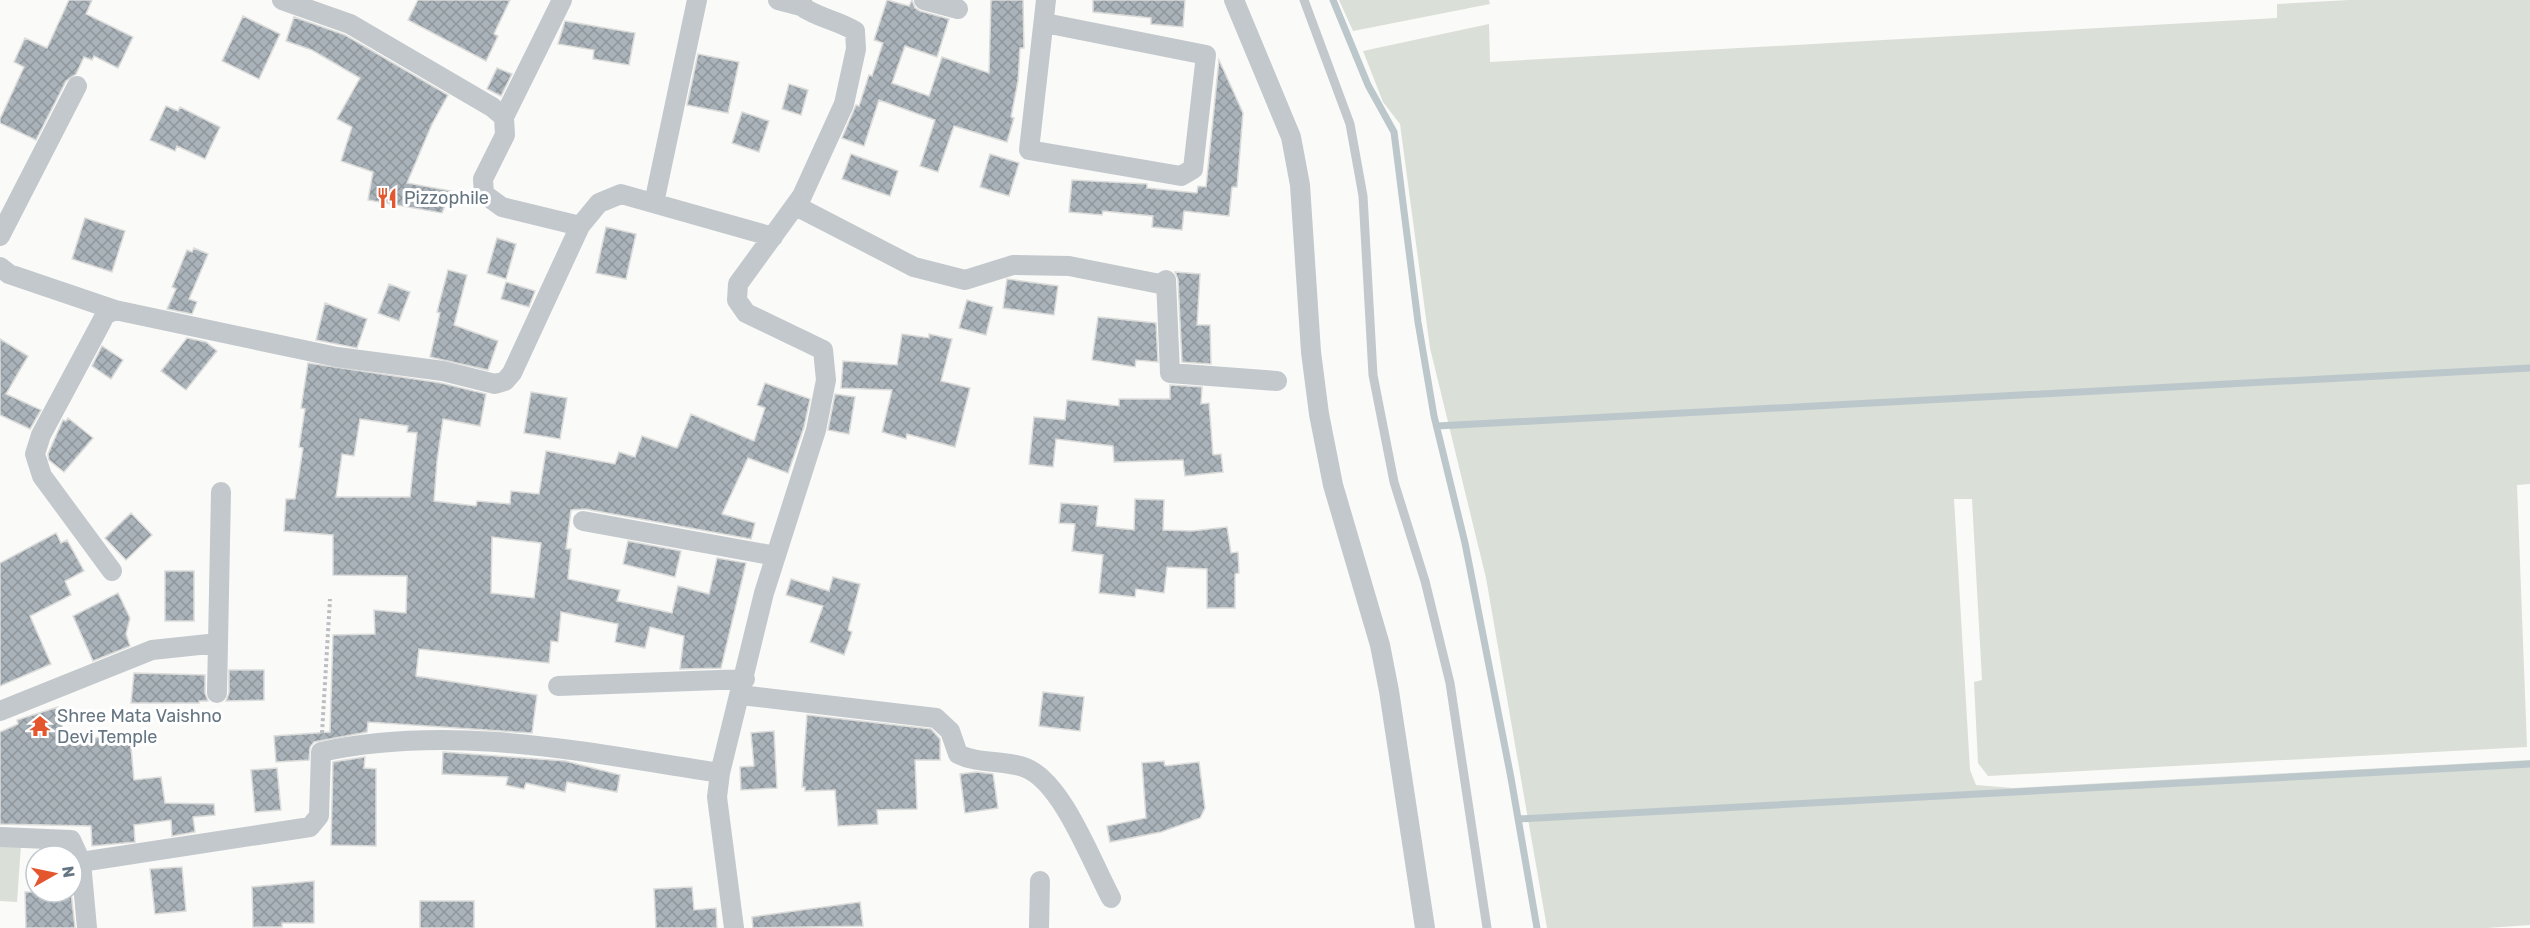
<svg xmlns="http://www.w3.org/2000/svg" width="2530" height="928" font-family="Rubik,sans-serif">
<defs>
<pattern id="building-cross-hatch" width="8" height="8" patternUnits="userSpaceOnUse" patternTransform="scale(1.5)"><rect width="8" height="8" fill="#aab3b9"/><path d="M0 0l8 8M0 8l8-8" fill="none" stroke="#8e969c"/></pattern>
</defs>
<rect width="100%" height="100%" fill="#fafaf8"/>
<path fill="#dadfd7" d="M 1339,0 L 1489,0 L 1490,4 L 1353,31 Z
M 2349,0 L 2530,0 L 2530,484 L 2517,485 L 2527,747 L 1988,776 L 1978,763 L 1974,682 L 1982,680 L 1972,499 L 1954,499 L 1970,770 L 1976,785 L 2013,788 L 2530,760 L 2530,925 L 2486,928 L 1547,928 L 1486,578 L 1430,348 L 1400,124 L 1383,102 L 1363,51 L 1489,24 L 1490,62 L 2277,18 L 2277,4 Z
M 21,845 L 17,902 L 0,901 L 0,846 Z"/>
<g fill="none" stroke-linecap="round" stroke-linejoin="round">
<path stroke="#bbc7cb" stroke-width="7" d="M 1333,0 L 1368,85 L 1394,132 L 1418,322 L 1434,416 L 1465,543 L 1511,778 L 1537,928
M 1437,426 L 2530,368
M 1518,819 L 2530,764"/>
</g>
<path fill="url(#building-cross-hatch)" stroke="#dcdcda" stroke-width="1.5" fill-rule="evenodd" d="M 69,0 L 92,0 L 86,14 L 133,37 L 118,68 L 94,56 L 92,60 L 84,57 L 76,74 L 66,81 L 36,140 L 0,123 L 0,119 L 24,67 L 14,62 L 25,38 L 47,48 Z
M 418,0 L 510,0 L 494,34 L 498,36 L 486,61 L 408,20 Z
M 887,0 L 909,6 L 912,0 L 915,8 L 920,11 L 949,19 L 937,57 L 905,46 L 892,83 L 929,96 L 942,57 L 989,73 L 991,0 L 1023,0 L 1024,48 L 1020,48 L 1018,81 L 1011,117 L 1014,118 L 1007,142 L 954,126 L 938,172 L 920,166 L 935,120 L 879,100 L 864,146 L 842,138 L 856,105 L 859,106 L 869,75 L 872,76 L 883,43 L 874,40 Z
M 1093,0 L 1185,0 L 1183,27 L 1151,24 L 1151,18 L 1093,12 Z
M 243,16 L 280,34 L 259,79 L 222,61 Z
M 294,17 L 345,35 L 448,95 L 432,124 L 407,183 L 451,191 L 442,213 L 368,200 L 373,172 L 341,161 L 352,127 L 337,119 L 360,78 L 312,50 L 286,41 Z
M 565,21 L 635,33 L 629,65 L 593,59 L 594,50 L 558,44 Z
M 698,54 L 739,62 L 728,113 L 687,105 Z
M 1219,60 L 1243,113 L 1237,187 L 1232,187 L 1229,216 L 1184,211 L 1182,230 L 1152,227 L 1153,216 L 1103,211 L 1102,215 L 1069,212 L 1072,180 L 1147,184 L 1147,188 L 1197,193 L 1198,186 L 1206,187 Z
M 497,68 L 512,74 L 501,96 L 487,89 Z
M 789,84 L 808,90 L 801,115 L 782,109 Z
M 166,106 L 178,111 L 180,107 L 220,127 L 205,159 L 177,146 L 175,151 L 150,140 Z
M 742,112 L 769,121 L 759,152 L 732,143 Z
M 851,154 L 898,171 L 890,196 L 842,179 Z
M 990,154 L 1019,163 L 1009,196 L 980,187 Z
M 85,218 L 125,231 L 112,272 L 72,259 Z
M 606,227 L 636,234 L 626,279 L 596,273 Z
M 497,238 L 516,244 L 506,279 L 487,273 Z
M 194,248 L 208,254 L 189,299 L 197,302 L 192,314 L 167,309 L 176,289 L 172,287 L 187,250 L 192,252 Z
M 448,270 L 467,275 L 454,325 L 498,341 L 488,370 L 430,357 L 440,313 L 437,312 Z
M 1175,272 L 1200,274 L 1197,325 L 1210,325 L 1211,364 L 1182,362 L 1178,279 Z
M 1007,279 L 1058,286 L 1054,315 L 1003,308 Z
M 506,282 L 535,291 L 529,307 L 501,299 Z
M 389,284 L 410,292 L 399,321 L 378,313 Z
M 967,300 L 993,307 L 986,335 L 959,328 Z
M 325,303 L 367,319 L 357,348 L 316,340 Z
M 1098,317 L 1156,323 L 1158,362 L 1136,360 L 1135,367 L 1092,360 Z
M 902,334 L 929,338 L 929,334 L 952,339 L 941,381 L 970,388 L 955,447 L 907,434 L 906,439 L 882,432 L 892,390 L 841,388 L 843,361 L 897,365 Z
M 187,338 L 206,342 L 217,351 L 186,390 L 161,371 Z
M 0,339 L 28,356 L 6,394 L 41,410 L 30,429 L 0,415 Z
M 102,346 L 123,360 L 111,379 L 92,366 Z
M 308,363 L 441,383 L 486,394 L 480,426 L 443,419 L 437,461 L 434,501 L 476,506 L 477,501 L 510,504 L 511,491 L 539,494 L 546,451 L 615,464 L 619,452 L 635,457 L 642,436 L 677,448 L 691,414 L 754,441 L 765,408 L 757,405 L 765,383 L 810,399 L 804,427 L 788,473 L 748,458 L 722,514 L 755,523 L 751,539 L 585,509 L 571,510 L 566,549 L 571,549 L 568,579 L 620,590 L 617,601 L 672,613 L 678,586 L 709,594 L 717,558 L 746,563 L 721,668 L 680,669 L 684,636 L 650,627 L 645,648 L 615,642 L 618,624 L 561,612 L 558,642 L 551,641 L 549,663 L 419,649 L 416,676 L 537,695 L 532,733 L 368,722 L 367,732 L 314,742 L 310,747 L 309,760 L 276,762 L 274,736 L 330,732 L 333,635 L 375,634 L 374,610 L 406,613 L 407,576 L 333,575 L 333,535 L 284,531 L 286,499 L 295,499 L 303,448 L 299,447 L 305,409 L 301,408 ZM 360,419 L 408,426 L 407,432 L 417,433 L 410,497 L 336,497 L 342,454 L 354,456 ZM 492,537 L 541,543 L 534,598 L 491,593 Z
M 1170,385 L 1202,387 L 1201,404 L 1209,403 L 1213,455 L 1221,454 L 1223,472 L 1185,476 L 1183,460 L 1114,462 L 1113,446 L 1056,439 L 1053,467 L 1029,464 L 1034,417 L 1065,420 L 1067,400 L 1119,406 L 1119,399 L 1170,399 Z
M 531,392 L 567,398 L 560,439 L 524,433 Z
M 835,394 L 855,397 L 849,434 L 828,430 Z
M 68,418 L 93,438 L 64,472 L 49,460 L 48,454 L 63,420 L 66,421 Z
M 1135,499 L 1164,500 L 1163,530 L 1192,531 L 1227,527 L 1231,553 L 1238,552 L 1239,573 L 1235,574 L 1235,608 L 1207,608 L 1207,569 L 1167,567 L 1164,593 L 1136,589 L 1135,597 L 1099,593 L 1103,555 L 1072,551 L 1075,524 L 1059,523 L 1061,503 L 1098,506 L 1096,526 L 1134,530 Z
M 131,513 L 152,535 L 126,560 L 105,538 Z
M 56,533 L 61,543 L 67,540 L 84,571 L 65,581 L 71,595 L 30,616 L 51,664 L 0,686 L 0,563 Z
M 628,541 L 681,551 L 675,577 L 623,564 Z
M 165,571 L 194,571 L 194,621 L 165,621 Z
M 833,577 L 860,584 L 848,630 L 852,632 L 844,655 L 810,642 L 823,606 L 786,595 L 791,579 L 829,591 Z
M 118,593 L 130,618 L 126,634 L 130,646 L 93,661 L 73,616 Z
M 229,670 L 264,670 L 264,700 L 226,701 L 229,693 Z
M 134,673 L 205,675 L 205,693 L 208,701 L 199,701 L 199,703 L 131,703 Z
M 1043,692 L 1084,697 L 1080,731 L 1039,726 Z
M 58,707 L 65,739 L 130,736 L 134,780 L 161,777 L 165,803 L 214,804 L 215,815 L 193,817 L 195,832 L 172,836 L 171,820 L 134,825 L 135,842 L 92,846 L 91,826 L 0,824 L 0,732 L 18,724 L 17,720 Z
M 807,715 L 931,729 L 940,739 L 940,760 L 915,760 L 917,809 L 877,810 L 878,824 L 838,826 L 835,790 L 805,791 L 805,787 L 802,787 Z
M 774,731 L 777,788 L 741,790 L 740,767 L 754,766 L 751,733 Z
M 443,752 L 565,761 L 620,775 L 617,792 L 567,782 L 565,792 L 526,783 L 524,789 L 506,785 L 508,777 L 442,774 Z
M 365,757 L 364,768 L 376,769 L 376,846 L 331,845 L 333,762 Z
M 1164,761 L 1165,766 L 1199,762 L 1205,808 L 1200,818 L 1161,832 L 1110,842 L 1107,826 L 1146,818 L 1142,763 Z
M 277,768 L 281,810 L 255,812 L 251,770 Z
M 976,772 L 993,774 L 998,808 L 965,813 L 960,774 Z
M 182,867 L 186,911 L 155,914 L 150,869 Z
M 314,881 L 314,923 L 282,923 L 282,927 L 253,927 L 252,887 Z
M 692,887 L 694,910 L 716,908 L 717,928 L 656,928 L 654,889 Z
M 25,892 L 71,892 L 75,928 L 26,928 Z
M 420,901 L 474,901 L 474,928 L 420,928 Z
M 860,902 L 863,926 L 753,928 L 752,917 Z"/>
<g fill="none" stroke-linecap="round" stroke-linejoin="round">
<path stroke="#bbbfc2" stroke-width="4" stroke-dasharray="3 3" stroke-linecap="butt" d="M 322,733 L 330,599"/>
<path stroke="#c3c8cc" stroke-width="9" d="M 1304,0 L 1350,124 L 1363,196 L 1373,375 L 1394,482 L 1425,581 L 1450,683 L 1487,928"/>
<path stroke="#c3c8cc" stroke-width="20" d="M 282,0 L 350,24 L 492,107 L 504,117 L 505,135 L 483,179 L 484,194 L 502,207 L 580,226
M 778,0 L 801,6
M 924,0 L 958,9
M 1234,0 L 1291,137 L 1300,185 L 1311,352 L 1319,414 L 1333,485 L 1380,645 L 1389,691 L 1425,928
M 1045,23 L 1206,55 L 1193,169 L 1181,176 L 1029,150 L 1046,0
M 504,117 L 562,0
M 654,203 L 697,0
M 796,206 L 914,267 L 965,280 L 1013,265 L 1069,266 L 1160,284 L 1166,280 L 1170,373 L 1277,381
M 0,236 L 77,86
M 0,267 L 9,274 L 115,310
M 583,521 L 776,556
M 112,571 L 42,476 L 35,454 L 41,435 L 101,323 L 105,315 L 115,310 L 337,357 L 443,371 L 495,384 L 505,381 L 512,373 L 580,226 L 599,203 L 621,194 L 773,237
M 558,686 L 745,679
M 217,693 L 221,492
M 741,695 L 936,718 L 950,731 L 958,754 C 980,765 1004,759 1026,768 C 1063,783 1092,863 1111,898
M 0,711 L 152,650 L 218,643
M 0,837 L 71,840 L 81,862 L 310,827 L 319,816 L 321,752 C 454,723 588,753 720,773
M 81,862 L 87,928
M 734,928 L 717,797 L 720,773 L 764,593 L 816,430 L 826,380 L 823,350 L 746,313 L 737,300 L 738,284 L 802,196 L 844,104 L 856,49 L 855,31 C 837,20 818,18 801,6 L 802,0
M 1039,928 L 1040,881"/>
</g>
<defs>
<symbol id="restaurant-bare" viewBox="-9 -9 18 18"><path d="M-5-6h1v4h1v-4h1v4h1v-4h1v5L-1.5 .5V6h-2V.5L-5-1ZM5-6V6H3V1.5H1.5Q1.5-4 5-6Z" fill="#e4572e" stroke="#fff" stroke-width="2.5" paint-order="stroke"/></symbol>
<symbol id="temple-bare" viewBox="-9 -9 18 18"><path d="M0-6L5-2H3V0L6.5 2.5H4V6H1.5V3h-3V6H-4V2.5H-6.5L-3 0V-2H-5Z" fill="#e4572e" stroke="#fff" stroke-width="2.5" paint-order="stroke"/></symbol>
</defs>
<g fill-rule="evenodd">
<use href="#restaurant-bare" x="372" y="183" width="30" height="30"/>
<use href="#temple-bare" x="25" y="711" width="30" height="30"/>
</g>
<g text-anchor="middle" stroke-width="6" stroke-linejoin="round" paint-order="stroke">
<g font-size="18" fill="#657683" stroke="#fff" text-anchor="start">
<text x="404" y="204">Pizzophile</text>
<text x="57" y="722">Shree Mata Vaishno<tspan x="57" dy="21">Devi Temple</tspan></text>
</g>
</g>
<g transform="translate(54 874) rotate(81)"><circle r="28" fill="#ffffff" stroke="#c1c8cd" stroke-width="1.5"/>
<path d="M0-4.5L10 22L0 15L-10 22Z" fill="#e4572e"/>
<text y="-9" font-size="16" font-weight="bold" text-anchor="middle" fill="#657683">N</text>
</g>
</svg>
